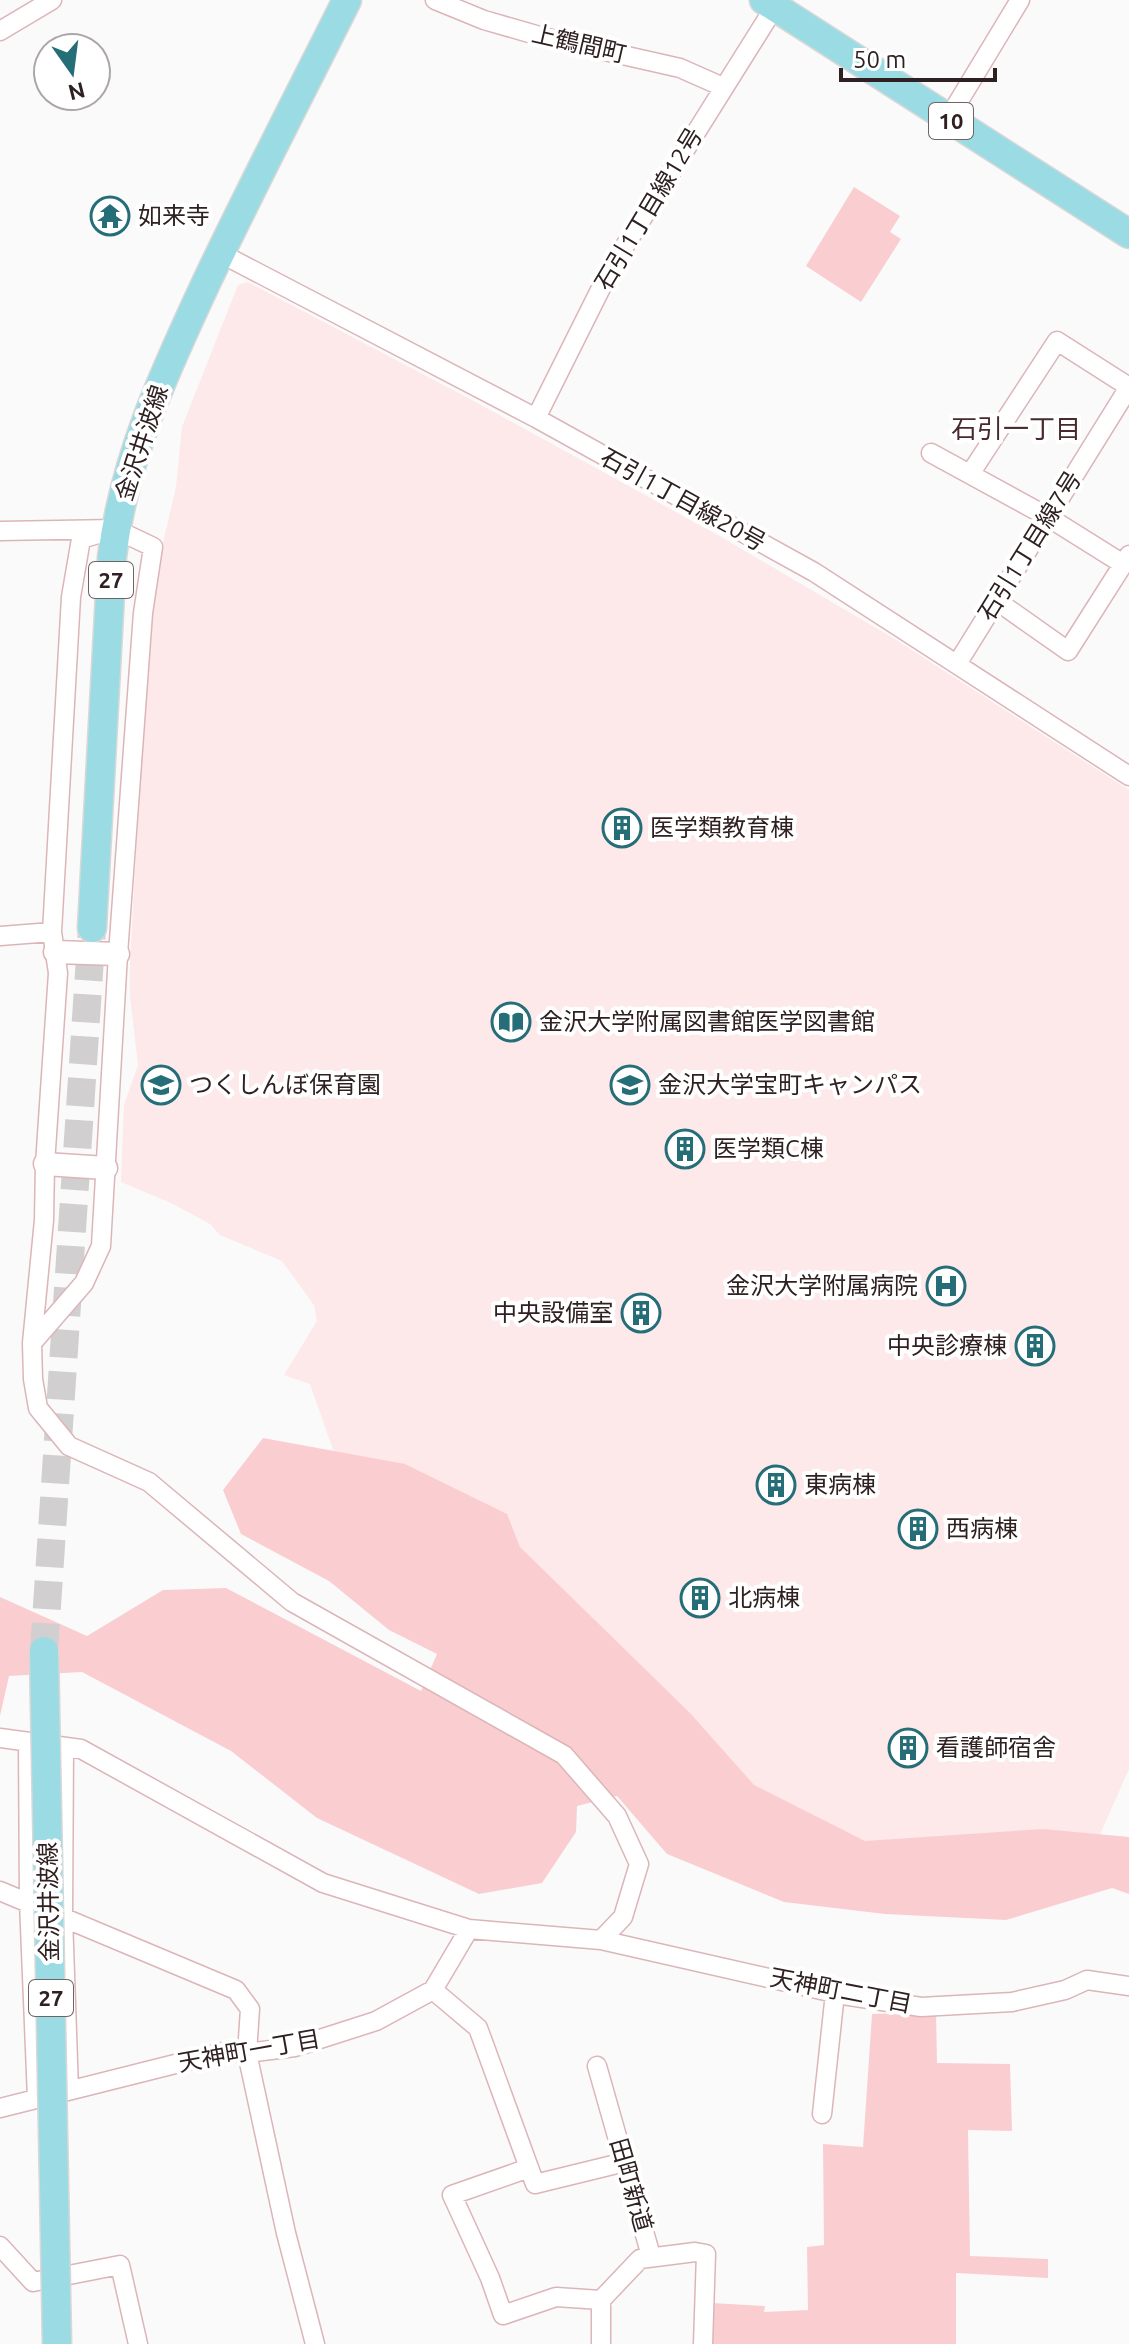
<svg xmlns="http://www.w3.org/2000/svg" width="1129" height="2344" font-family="Ubuntu,'Noto Sans JP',sans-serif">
<rect width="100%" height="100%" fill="#fafafa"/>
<path fill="#fde8ea" d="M 248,282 L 470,399 L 716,534 L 893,638 L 1129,790 L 1129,1769 L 1098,1839 L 862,1866 L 357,1518 L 310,1384 L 284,1375 L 317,1321 L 314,1305 L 282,1261 L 220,1235 L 210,1224 L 169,1202 L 121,1182 L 124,1105 L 138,1065 L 130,996 L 130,963 L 146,675 L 159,560 L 176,487 L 182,427 L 238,285 Z"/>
<path fill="#faced1" d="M 854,187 L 900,216 L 890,232 L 901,239 L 861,302 L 806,266 Z
M 263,1438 L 405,1464 L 507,1514 L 520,1547 L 690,1713 L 754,1785 L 865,1841 L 1043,1829 L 1129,1837 L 1129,1894 L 1112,1888 L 1006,1920 L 885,1914 L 784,1902 L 667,1854 L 617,1796 L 577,1806 L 576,1832 L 542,1883 L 479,1894 L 317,1818 L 231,1751 L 82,1672 L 9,1676 L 0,1716 L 0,1597 L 87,1636 L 163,1590 L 226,1588 L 421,1691 L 437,1654 L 389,1630 L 329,1581 L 241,1534 L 223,1490 Z
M 936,2012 L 937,2063 L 1010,2064 L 1012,2131 L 968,2130 L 970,2256 L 1048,2259 L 1048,2278 L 956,2273 L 956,2344 L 711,2344 L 712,2303 L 765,2306 L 764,2312 L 808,2310 L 807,2247 L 824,2245 L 823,2144 L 863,2147 L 872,2014 Z"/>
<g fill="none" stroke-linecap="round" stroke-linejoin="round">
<path stroke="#d1cfcf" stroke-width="28" stroke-dasharray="28 14" stroke-linecap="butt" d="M 44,1651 L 92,928"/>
<defs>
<path id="minor" d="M 435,0 L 484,20 L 543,37 L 680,68 L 723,87
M 0,31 L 52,0
M 948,119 L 1020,0
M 220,253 L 536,418 L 814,572 L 1129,776
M 536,418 L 611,268 L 779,0
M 931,453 L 1048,517 L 1123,564
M 970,474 L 1057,341 L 1129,387
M 115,529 L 81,539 L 71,597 L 52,932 L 58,973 L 45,1164 L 44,1220 L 32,1343 L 33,1379 L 38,1408 L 69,1446 L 149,1482 L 292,1602 L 564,1755 L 617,1816 L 639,1864 L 623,1917 L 601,1940
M 0,531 L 115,529 L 153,547 L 143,613 L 118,954 L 101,1246 L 84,1283 L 32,1343
M 997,601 L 1068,651 L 1129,555
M 957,664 L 1129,387
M 0,936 L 52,932
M 0,1738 L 81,1749 L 323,1883 L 469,1929 L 601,1940 L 843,1995 L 921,2007 L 1012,2002 L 1065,1990 L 1087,1980 L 1129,1986
M 28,1742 L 29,1902 L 37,2098
M 64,1747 L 63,1917 L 69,2090
M 0,1891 L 236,1990 L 250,2009 L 247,2053 L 286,2233 L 315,2344
M 433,1990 L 478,2028 L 535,2184 L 625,2162
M 597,2066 L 651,2256
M 0,2108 L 223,2052 L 247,2053 L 295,2047 L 376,2021 L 433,1990 L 469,1929
M 822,2114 L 835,1993
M 529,2168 L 452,2195 L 490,2278 L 503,2315 L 556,2297 L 601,2300
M 0,2246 L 33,2282 L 120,2265 L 138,2344
M 601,2344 L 601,2300 L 640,2259 L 695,2252 L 706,2254 L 703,2344"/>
<path id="tertiary" d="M 55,952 L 118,954
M 45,1164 L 106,1168"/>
<path id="primary" d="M 764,0 L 1129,234
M 92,928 L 112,557 C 124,458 165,371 206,283 C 251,188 300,94 347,0"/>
</defs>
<use href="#minor" stroke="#dcb5b8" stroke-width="21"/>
<use href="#tertiary" stroke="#dcb5b8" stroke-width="25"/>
<use href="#primary" stroke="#dad7d7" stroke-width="31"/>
<use href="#minor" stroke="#fff" stroke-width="18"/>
<use href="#tertiary" stroke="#fff" stroke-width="22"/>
<use href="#primary" stroke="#9bdce4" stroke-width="28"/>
<defs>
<path id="primary-bridge" d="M 44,1651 L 57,2344"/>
</defs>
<use href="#primary-bridge" stroke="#dad7d7" stroke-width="31" stroke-linecap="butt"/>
<use href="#primary-bridge" stroke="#9bdce4" stroke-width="28"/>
</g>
<defs>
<symbol id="temple-ring" viewBox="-11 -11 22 22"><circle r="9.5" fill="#fff" stroke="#256e78" stroke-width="1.5"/><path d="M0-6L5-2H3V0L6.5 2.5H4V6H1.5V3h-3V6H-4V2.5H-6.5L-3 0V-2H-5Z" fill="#256e78"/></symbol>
<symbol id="building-ring" viewBox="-11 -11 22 22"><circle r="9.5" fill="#fff" stroke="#256e78" stroke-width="1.5"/><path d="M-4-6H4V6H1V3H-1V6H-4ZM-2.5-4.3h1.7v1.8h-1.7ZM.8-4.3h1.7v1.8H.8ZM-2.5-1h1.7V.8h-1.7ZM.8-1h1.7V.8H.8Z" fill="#256e78"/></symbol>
<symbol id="library-ring" viewBox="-11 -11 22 22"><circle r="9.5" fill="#fff" stroke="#256e78" stroke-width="1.5"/><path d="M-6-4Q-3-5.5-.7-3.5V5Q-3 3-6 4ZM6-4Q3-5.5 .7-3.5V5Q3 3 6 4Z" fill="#256e78"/></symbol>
<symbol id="school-ring" viewBox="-11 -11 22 22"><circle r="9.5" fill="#fff" stroke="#256e78" stroke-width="1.5"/><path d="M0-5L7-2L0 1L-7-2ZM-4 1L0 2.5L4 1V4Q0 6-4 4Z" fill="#256e78"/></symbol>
<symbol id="university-ring" viewBox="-11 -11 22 22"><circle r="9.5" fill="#fff" stroke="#256e78" stroke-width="1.5"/><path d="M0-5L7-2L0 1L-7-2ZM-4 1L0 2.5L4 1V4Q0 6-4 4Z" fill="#256e78"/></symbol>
<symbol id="hospital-ring" viewBox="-11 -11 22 22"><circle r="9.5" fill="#fff" stroke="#256e78" stroke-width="1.5"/><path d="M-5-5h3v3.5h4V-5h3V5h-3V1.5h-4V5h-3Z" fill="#256e78"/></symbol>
</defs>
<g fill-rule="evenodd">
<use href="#temple-ring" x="88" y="194" width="44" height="44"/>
<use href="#building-ring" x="600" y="806" width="44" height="44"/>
<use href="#library-ring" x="489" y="1000" width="44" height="44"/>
<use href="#school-ring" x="139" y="1063" width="44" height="44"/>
<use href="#university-ring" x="608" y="1063" width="44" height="44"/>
<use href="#building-ring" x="663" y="1127" width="44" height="44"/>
<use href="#hospital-ring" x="924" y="1264" width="44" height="44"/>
<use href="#building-ring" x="619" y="1291" width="44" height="44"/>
<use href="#building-ring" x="1013" y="1324" width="44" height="44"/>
<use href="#building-ring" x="754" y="1463" width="44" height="44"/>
<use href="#building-ring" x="896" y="1507" width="44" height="44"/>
<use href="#building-ring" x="678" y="1576" width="44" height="44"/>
<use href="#building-ring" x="886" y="1726" width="44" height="44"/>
</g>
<g text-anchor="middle" stroke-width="8" stroke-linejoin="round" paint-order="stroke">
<g fill="#fff" stroke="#6d6464" stroke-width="2">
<rect x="929" y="103" width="44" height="36" rx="6"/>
<rect x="89" y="562" width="44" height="36" rx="6"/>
<rect x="29" y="1980" width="44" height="36" rx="6"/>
</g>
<g font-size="22" font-weight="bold" fill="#2f2122">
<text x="951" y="129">10</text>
<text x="111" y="588">27</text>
<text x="51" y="2006">27</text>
</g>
<g font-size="24" fill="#2f2122" stroke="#fff">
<text transform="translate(579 44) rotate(13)" y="8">上鶴間町</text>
<text transform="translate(649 209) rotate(-59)" y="8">石引1丁目線12号</text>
<text transform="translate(142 443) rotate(-72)" y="8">金沢井波線</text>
<text transform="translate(683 500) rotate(29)" y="8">石引1丁目線20号</text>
<text transform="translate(1030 546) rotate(-58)" y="8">石引1丁目線7号</text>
<text transform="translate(49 1902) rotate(-91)" y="8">金沢井波線</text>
<text transform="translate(841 1991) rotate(11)" y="8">天神町二丁目</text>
<text transform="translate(249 2051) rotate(-10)" y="8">天神町一丁目</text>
<text transform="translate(631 2185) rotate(74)" y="8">田町新道</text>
</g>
<g font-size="24" fill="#2f2122" stroke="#fff" text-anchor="start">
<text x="138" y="224">如来寺</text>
<text x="650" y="836">医学類教育棟</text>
<text x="539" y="1030">金沢大学附属図書館医学図書館</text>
<text x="189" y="1093">つくしんぼ保育園</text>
<text x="658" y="1093">金沢大学宝町キャンパス</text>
<text x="713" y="1157">医学類C棟</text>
<text x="918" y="1294" text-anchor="end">金沢大学附属病院</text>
<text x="613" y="1321" text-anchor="end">中央設備室</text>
<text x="1007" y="1354" text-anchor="end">中央診療棟</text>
<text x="804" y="1493">東病棟</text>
<text x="946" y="1537">西病棟</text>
<text x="728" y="1606">北病棟</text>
<text x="936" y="1756">看護師宿舎</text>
</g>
<g font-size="26" fill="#482a2d" stroke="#fff">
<text x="1016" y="438">石引一丁目</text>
</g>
</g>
<g transform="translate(72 72) rotate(166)"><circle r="38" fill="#ffffff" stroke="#aca6a7" stroke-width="2"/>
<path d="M0-6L14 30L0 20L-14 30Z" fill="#256e78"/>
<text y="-12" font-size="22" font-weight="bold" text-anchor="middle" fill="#2f2122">N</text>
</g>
<path d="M841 68v12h154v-12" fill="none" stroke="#2f2122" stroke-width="4"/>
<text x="853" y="68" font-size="24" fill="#2f2122" stroke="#ffffff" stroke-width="6" paint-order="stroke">50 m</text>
</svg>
